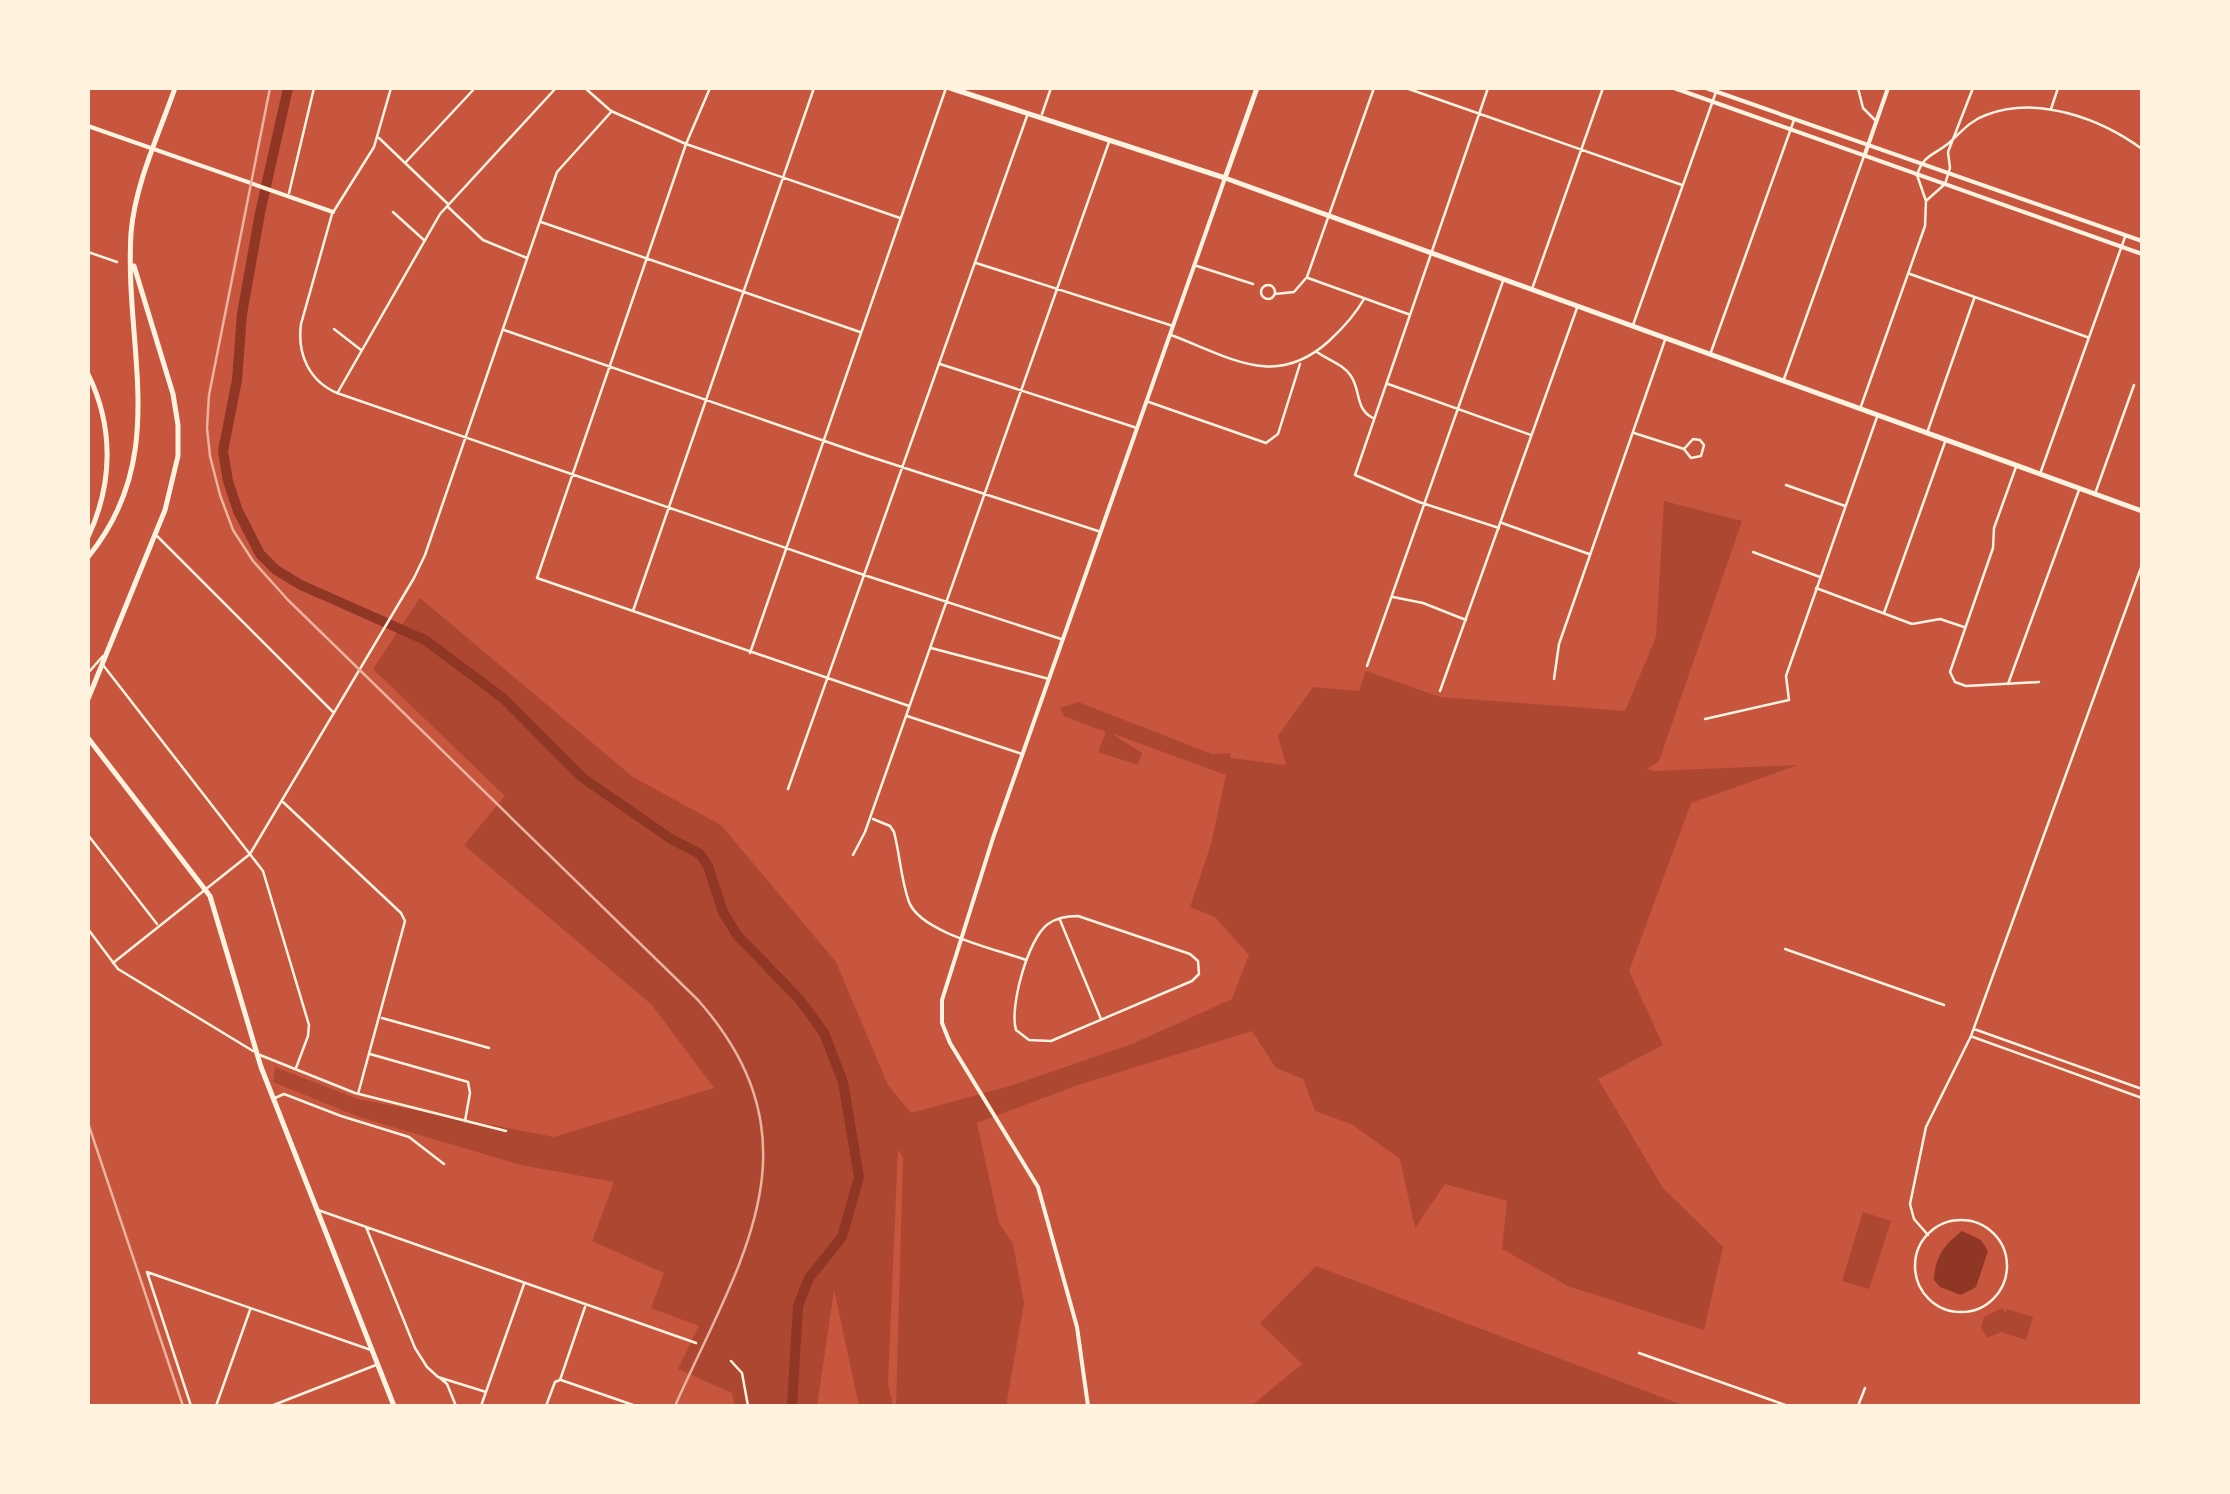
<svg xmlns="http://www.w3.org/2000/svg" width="2230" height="1494" font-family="Arial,sans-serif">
<rect width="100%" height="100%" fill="#c8553d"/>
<path fill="#ae4732" d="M 1664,501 L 1742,521 L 1659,761 L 1647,769 L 1654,771 L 1798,765 L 1691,803 L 1629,971 L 1663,1045 L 1598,1079 L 1663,1188 L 1723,1247 L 1704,1330 L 1568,1286 L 1502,1249 L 1507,1201 L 1445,1184 L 1415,1228 L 1400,1159 L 1353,1125 L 1315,1111 L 1303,1079 L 1276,1068 L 1252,1031 L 1078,1085 L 977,1123 L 999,1223 L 1013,1244 L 1024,1303 L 1006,1406 L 896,1406 L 903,1158 L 898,1149 L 888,1384 L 893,1406 L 859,1406 L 834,1290 L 817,1406 L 735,1406 L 732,1393 L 678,1369 L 699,1326 L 651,1308 L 664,1273 L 592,1241 L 614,1182 L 521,1165 L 359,1117 L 273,1082 L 275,1067 L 358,1099 L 554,1137 L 714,1088 L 652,1005 L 464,845 L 505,796 L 373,669 L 420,598 L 633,777 L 721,825 L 836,962 L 888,1085 L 911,1113 L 1010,1086 L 1132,1044 L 1232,999 L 1249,955 L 1215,917 L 1190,907 L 1211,844 L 1226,775 L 1111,733 L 1142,753 L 1138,765 L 1098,752 L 1106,732 L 1064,716 L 1060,708 L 1078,702 L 1212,754 L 1230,753 L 1231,758 L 1286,765 L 1278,736 L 1313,687 L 1359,691 L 1366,671 L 1440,697 L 1625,711 L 1656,637 Z
M 1863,1212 L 1891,1221 L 1869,1289 L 1842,1281 Z
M 1316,1266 L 1685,1406 L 1251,1406 L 1302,1364 L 1260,1323 Z
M 2002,1308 L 2005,1312 L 2007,1309 L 2033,1317 L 2026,1340 L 2001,1332 L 1987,1338 L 1981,1327 L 1984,1317 Z"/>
<path fill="#8f3625" d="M 1962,1231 L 1981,1240 L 1988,1251 L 1976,1287 L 1961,1295 L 1940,1287 L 1934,1280 C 1935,1256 1944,1245 1962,1231 Z"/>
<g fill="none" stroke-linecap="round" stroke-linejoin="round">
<path stroke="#8f3625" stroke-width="10" d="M 288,88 L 260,213 L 242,314 L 237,380 L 223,451 L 228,481 L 238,511 L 260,554 L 276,570 L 301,585 L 425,640 L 503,698 L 583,778 L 671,839 L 700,854 L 708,866 L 723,912 L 737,935 L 800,1000 L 824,1033 L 843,1082 L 859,1177 L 842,1237 L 809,1278 L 798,1306 L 792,1406"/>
<path stroke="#fff3e0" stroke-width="2.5" d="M 1785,949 L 1944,1005"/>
<path stroke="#fff3e0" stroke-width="2.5" d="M 391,88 L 374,147 L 332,214 L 301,324 C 297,354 309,381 337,393 L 864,575 L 1061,639
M 585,88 L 611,111 L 686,144 L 900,218
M 710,88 L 686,144 L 537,578 L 909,706
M 1406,88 L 1682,185
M 1488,88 L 1355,475 L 1419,502 L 1499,528
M 1858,88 L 1863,108 L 1875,120
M 2051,109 L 2058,88
M 1042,114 L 1051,88
M 379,138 L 448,204
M 405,163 L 475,88
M 289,193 L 314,88
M 1927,200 L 1945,184 L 1950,168 L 1948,152 L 1973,88
M 448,207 L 483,240 L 527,258
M 393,212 L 425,241
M 541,222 L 860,332
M 88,252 L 117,262
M 976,263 L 1173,326
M 1197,266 L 1253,284
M 1910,274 L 2087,337
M 1308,278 L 1408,314
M1261 292a7 7 0 1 1 14 0a7 7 0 1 1-14 0Z
M 1532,289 L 1603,88
M 1275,294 L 1294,292 L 1307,277 L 1374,88
M 1633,325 L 1716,92
M 334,329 L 361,350
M 504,330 L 868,456 L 1098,531
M 1171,335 C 1230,357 1275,390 1329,341 C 1343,328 1355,315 1364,299
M 1317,352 C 1328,360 1343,364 1351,376 C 1361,391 1355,409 1373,418
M 1711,352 L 1794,120
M 940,364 L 1137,428
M 1784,379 L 1864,156
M 1388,384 L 1531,435
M 338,392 L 440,214 L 556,88
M 1146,401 L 1266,443 L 1278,434 L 1300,364
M 1860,409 L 1925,226 L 1926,201 L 1917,175 C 1924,154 1933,156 1949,143 C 1961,132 1971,120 1986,115 C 2038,95 2101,119 2142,149
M 1634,433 L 1684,449 L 1691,458 L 1701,456 L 1704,445 L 1700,440 L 1693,439 L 1684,449
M 1927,433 L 1974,299
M 2016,467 L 1994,528 L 1993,548 L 1950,672 L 1955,682 L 1966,686 L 2039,682
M 2040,474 L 2125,237
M 1786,485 L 1845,506
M 2096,491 L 2134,385
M 1502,523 L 1589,554
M 157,536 L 334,713
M 1753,552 L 1820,577
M 1816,588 L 1912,624 L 1940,619 L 1964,627
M 1393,597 L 1423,603 L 1466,620
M 633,611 L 814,88
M 1884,613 L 1945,442
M 931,648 L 1049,679
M 750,653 L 946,88
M 103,665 L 263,871 L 309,1025 L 308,1036 L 296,1068
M 1367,666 L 1503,281
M 88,673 L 103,656
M 1554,679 L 1559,644 L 1665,340
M 2008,684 L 2079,490
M 1440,691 L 1577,308
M 907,716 L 1022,754
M 1705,719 L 1789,700 L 1786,676 L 1877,417
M 788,789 L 1027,116
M 283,802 L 401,913 L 405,921 L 358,1094
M 873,819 L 890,826 L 894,832 C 900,855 901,880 909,902 C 921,933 996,949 1026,960
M 88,835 L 157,924
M 853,855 L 865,832 L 1109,142
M 1078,916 L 1190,954 L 1198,961 L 1199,974 L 1192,981 L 1051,1041 L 1029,1040 L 1016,1030 C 1009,1008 1028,938 1048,924 C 1056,918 1068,916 1078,916 Z
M 1060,920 L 1101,1019
M 88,929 L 118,969 L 253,1051
M 113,963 L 250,854 L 414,578 L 425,555 L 557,172 L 612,111
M 382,1018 L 489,1048
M 1974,1029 L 2142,1089
M 1973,1037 L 2142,1098
M 370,1054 L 468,1082 L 470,1093 L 465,1121
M 260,1055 L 355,1093 L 506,1131
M 275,1098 L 284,1094 L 341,1116 L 409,1137 L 444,1164
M 318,1210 L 696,1343
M1915 1266a46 46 0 1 1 92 0a46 46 0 1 1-92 0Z
M 366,1227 L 415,1348 L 427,1367 L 438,1377 L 486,1392
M 1928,1235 L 1914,1219 L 1910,1204 L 1926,1127 L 1971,1036 L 2142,565
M 1639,1353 L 1788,1406
M 731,1361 L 742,1373 L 748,1406
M 440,1378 L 447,1384 L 456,1406
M 561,1380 L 636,1406
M 191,1406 L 147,1272 L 371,1350
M 216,1406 L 250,1310
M 271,1406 L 376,1365
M 481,1406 L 524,1284
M 546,1406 L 555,1382 L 560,1380 L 585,1307
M 1858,1406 L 1865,1388"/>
<path stroke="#fff3e0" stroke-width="4" d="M 1674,88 L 2142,254
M 1706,88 L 2142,241
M 88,126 L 333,212
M 1865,154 L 1888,88
M 1088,1406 L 1077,1327 L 1038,1187 L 950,1043 L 942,1023 L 942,1000 L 993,838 L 1225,178"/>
<path stroke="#fff3e0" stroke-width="5" d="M 950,88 L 1225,178 L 2142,511
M 1225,178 L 1257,88
M 88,374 C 114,427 113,484 88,537
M 88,557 C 171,456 124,349 131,233 C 135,184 159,134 175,88
M 88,699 L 165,510 L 178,456 L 178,425 L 173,394 L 134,266
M 88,738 L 210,896 L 261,1067 L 394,1406"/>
<path stroke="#e9b49f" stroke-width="2.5" d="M 270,88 L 209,395 L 207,428 L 210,456 L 220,495 L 233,530 L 253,561 L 288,600 L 698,1000 C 824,1143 740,1260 675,1406
M 88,1123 L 183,1406"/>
</g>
<rect width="2230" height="1494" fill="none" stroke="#fff3e0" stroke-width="180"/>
</svg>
